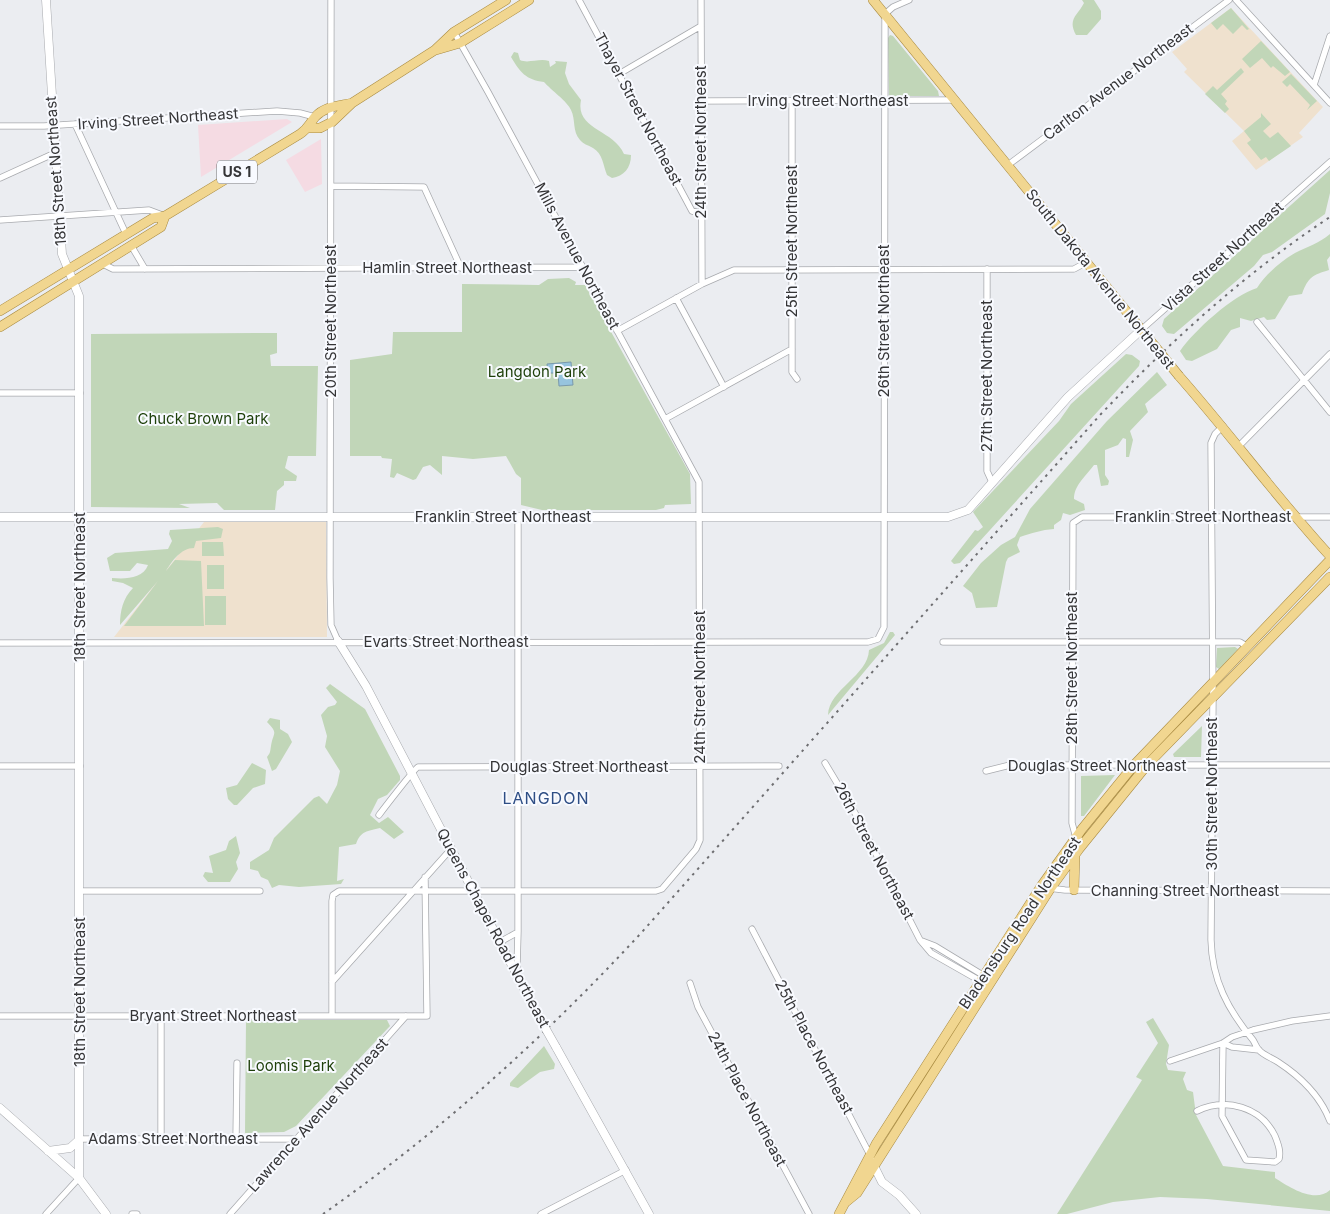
<svg xmlns="http://www.w3.org/2000/svg" width="1330" height="1214" font-family="Inter,sans-serif">
<rect width="100%" height="100%" fill="#ebedf1"/>
<path fill="#f5dbe3" d="M 287,119 L 292,122 L 201,177 L 198,125 Z
M 321,139 L 322,184 L 305,192 L 286,160 Z"/>
<path fill="#efe1ce" d="M 1231,8 L 1323,107 L 1299,133 L 1303,137 L 1256,170 L 1232,141 L 1244,131 L 1184,72 L 1187,69 L 1172,52 Z
M 204,522 L 326,522 L 327,637 L 114,637 Z"/>
<path fill="#c1d6b8" d="M 1082,0 L 1094,0 L 1101,11 L 1101,19 L 1087,35 L 1076,35 C 1067,19 1078,15 1084,3 Z
M 1231,8 L 1249,29 L 1247,30 L 1242,25 L 1233,34 L 1223,24 L 1217,30 L 1211,23 Z
M 890,35 L 893,36 L 938,91 L 939,96 L 889,96 L 888,38 Z
M 1261,41 L 1290,72 L 1285,76 L 1273,66 L 1271,68 L 1262,58 L 1250,68 L 1242,59 Z
M 514,52 L 518,53 L 520,60 C 528,64 539,58 549,61 L 550,67 L 556,63 L 555,61 L 567,62 L 565,73 L 569,84 L 581,100 C 575,130 613,129 624,154 L 631,155 C 631,168 624,176 612,178 L 607,175 C 603,165 603,154 593,148 C 588,145 583,144 580,140 C 572,131 576,120 571,110 C 568,102 551,90 544,82 C 526,80 520,72 511,57 Z
M 1241,68 L 1244,72 L 1221,94 L 1227,101 L 1225,104 L 1229,109 L 1225,113 L 1205,94 L 1213,86 L 1217,90 Z
M 1291,74 L 1317,101 L 1307,110 L 1310,105 L 1290,84 L 1287,87 L 1282,82 Z
M 1261,113 L 1271,124 L 1263,131 L 1270,138 L 1278,132 L 1291,146 L 1269,161 L 1266,157 L 1261,160 L 1247,143 L 1251,140 L 1244,131 L 1261,117 Z
M 1330,170 L 1330,193 L 1325,214 L 1272,252 L 1263,255 L 1254,266 L 1174,334 L 1167,333 L 1162,326 L 1164,319 Z
M 1330,234 L 1330,256 L 1327,260 L 1329,270 C 1313,275 1308,277 1302,294 L 1289,296 L 1275,319 L 1267,320 L 1264,317 L 1251,321 L 1240,318 L 1240,327 L 1231,330 L 1217,349 L 1192,361 L 1186,360 L 1180,351 C 1194,331 1233,295 1257,288 C 1265,275 1281,261 1295,253 C 1307,247 1319,243 1330,234 Z
M 569,278 L 576,282 L 575,285 L 585,285 L 690,474 L 691,504 L 665,505 L 664,508 L 656,510 L 542,510 L 521,505 L 521,478 L 516,474 L 506,456 L 473,459 L 442,456 L 442,475 L 430,465 L 423,467 L 416,479 L 413,480 L 397,473 L 394,478 L 390,477 L 392,459 L 382,458 L 381,456 L 350,456 L 350,360 L 392,354 L 393,332 L 462,332 L 462,284 L 539,285 L 548,279 Z
M 277,333 L 277,353 L 270,355 L 271,366 L 318,366 L 316,456 L 288,456 L 285,468 L 297,476 L 296,481 L 284,481 L 284,485 L 277,491 L 275,510 L 224,510 L 217,503 L 179,504 L 190,508 L 91,507 L 91,334 Z
M 1126,354 L 1132,355 L 1140,361 L 1139,366 L 960,563 L 954,564 L 951,561 L 975,530 L 978,531 L 983,527 L 973,512 L 1059,421 L 1071,404 Z
M 1157,372 L 1167,385 L 1145,404 L 1148,412 L 1130,431 L 1133,440 L 1129,457 L 1126,457 L 1126,439 L 1123,438 L 1118,445 L 1105,450 L 1105,475 L 1109,481 L 1108,485 L 1101,486 L 1097,465 L 1094,465 C 1086,476 1074,485 1074,499 L 1084,504 L 1085,510 L 1070,515 L 1063,513 L 1061,520 L 1054,525 L 1054,529 C 1041,530 1032,533 1020,537 L 1017,545 L 1020,552 L 1008,558 L 1006,562 L 997,607 L 976,608 L 972,593 L 963,586 L 981,563 L 1001,545 L 1015,537 L 1030,509 L 1107,421 Z
M 218,527 L 223,529 L 221,538 L 196,541 L 194,548 C 181,548 172,561 166,571 L 175,560 L 201,561 L 204,626 L 124,626 L 158,581 L 120,625 C 120,611 123,598 133,588 L 123,583 L 112,581 L 112,578 C 125,579 143,579 148,565 L 137,563 L 130,571 L 110,571 L 107,558 L 115,553 L 168,549 L 172,541 L 169,534 L 170,530 Z
M 202,542 L 223,542 L 224,556 L 202,556 Z
M 207,565 L 224,565 L 224,589 L 207,589 Z
M 205,596 L 226,596 L 226,625 L 205,625 Z
M 890,632 L 893,632 L 895,635 L 828,715 C 829,689 868,676 869,650 L 884,643 Z
M 1217,648 L 1235,647 L 1238,649 L 1219,669 L 1216,667 Z
M 330,684 L 365,709 L 400,776 L 400,780 L 387,795 L 378,799 L 370,815 L 379,823 L 388,817 L 404,832 L 394,839 L 380,828 C 368,831 360,831 356,844 L 339,847 L 337,881 L 344,879 L 341,884 L 299,887 L 279,885 L 272,888 L 268,880 L 261,877 L 258,871 L 250,869 L 250,862 L 269,850 L 274,838 L 314,798 L 319,796 L 327,804 L 337,785 L 340,771 L 325,747 L 327,736 L 321,715 L 328,707 L 335,705 L 337,702 L 326,688 Z
M 270,718 L 280,720 L 280,729 L 288,734 L 292,742 L 276,769 L 272,771 L 267,757 C 271,752 270,751 271,746 C 273,732 279,734 267,722 Z
M 1202,726 L 1201,757 L 1174,757 L 1173,754 Z
M 252,763 L 266,770 L 265,784 L 253,788 L 237,805 L 234,805 L 228,799 L 226,788 L 237,785 Z
M 1115,775 L 1084,816 L 1081,816 L 1081,776 Z
M 236,836 L 240,853 L 236,862 L 238,869 L 230,882 L 208,882 L 203,876 L 205,872 L 213,873 L 209,856 L 226,850 L 229,841 Z
M 1153,1018 L 1169,1045 L 1166,1064 L 1168,1070 L 1186,1072 L 1183,1079 L 1187,1090 L 1193,1092 L 1196,1115 L 1223,1166 L 1275,1172 L 1275,1178 C 1289,1187 1315,1204 1330,1190 L 1330,1211 L 1207,1199 L 1160,1197 L 1113,1202 L 1067,1214 L 1057,1214 L 1142,1080 L 1136,1077 L 1158,1043 L 1146,1022 Z
M 246,1020 L 387,1020 L 390,1026 L 296,1126 L 284,1132 L 245,1133 Z
M 544,1046 L 555,1064 L 554,1069 L 540,1072 L 518,1088 L 510,1086 L 510,1083 Z"/>
<path fill="#97c4de" stroke="#7a99ac" d="M 571,362 L 573,385 L 559,386 L 558,373 L 548,373 L 547,364 Z"/>
<g fill="none" stroke-linecap="round" stroke-linejoin="round">
<defs>
<path id="street" d="M 331,0 L 330,578 L 331,625 L 338,641
M 579,0 L 692,211 L 701,213
M 701,0 L 702,284
M 1236,0 L 1330,103
M 619,74 L 701,26
M 1314,85 L 1330,36
M 701,101 L 954,100
M 792,101 L 792,372 L 797,379
M 75,124 L 126,234
M 0,126 L 44,126 L 277,111 L 300,113 L 315,117
M 1008,165 L 1229,0
M 0,178 L 55,153
M 331,186 L 424,187 L 461,268
M 0,220 L 149,210 L 165,216
M 132,247 L 145,269
M 103,264 L 113,269 L 582,267
M 987,269 L 987,471 L 992,482
M 676,298 L 724,387
M 1257,322 L 1330,412
M 1141,330 L 1330,162
M 617,331 L 702,284 L 734,270 L 1074,269 L 1087,262
M 0,393 L 80,393
M 665,419 L 792,349
M 1223,426 L 1215,434 L 1211,443 L 1213,699 L 1211,940 C 1212,980 1228,1010 1253,1040 C 1255,1043 1256,1047 1259,1050 C 1263,1055 1272,1058 1278,1062 C 1301,1077 1320,1095 1330,1121
M 1239,446 L 1330,354
M 943,642 L 1240,642 L 1248,647
M 0,643 L 868,642 L 878,639 L 884,627 L 885,14 L 893,7 L 909,0
M 825,763 L 855,813 L 920,940 L 931,953 L 989,986
M 1147,765 L 1330,765
M 0,766 L 80,766
M 986,771 L 1010,765 L 1135,765
M 379,815 C 385,807 415,768 418,767 L 779,766
M 1083,844 L 1075,834 L 1072,823 L 1073,523 L 1082,517 L 1330,517
M 1048,888 L 1065,890 L 1330,891
M 80,891 L 260,891
M 752,929 L 870,1155
M 922,941 L 935,946 L 986,977
M 500,942 L 518,932 L 518,517
M 517,967 L 518,932
M 332,982 L 451,849
M 690,983 L 698,1007 L 809,1214
M 0,1016 L 427,1016 L 425,877
M 332,1016 L 332,901 L 333,895 L 339,891 L 656,891 L 662,889 L 696,849 L 700,840 L 699,482 L 488,92 L 454,32
M 1223,1043 L 1232,1047 L 1259,1050
M 1170,1061 L 1223,1043 L 1232,1037 L 1253,1030 L 1292,1021 L 1330,1016
M 1197,1111 C 1226,1097 1261,1107 1275,1136 C 1278,1144 1281,1151 1279,1159 L 1275,1162 L 1246,1160 L 1222,1116 L 1223,1043
M 80,1139 L 297,1139
M 161,1139 L 161,1016
M 236,1139 L 237,1063
M 46,1214 L 79,1178
M 132,1214 L 137,1214
M 230,1214 L 406,1016
M 541,1214 L 626,1170"/>
<path id="secondary" d="M 46,0 L 62,254 L 79,296 L 79,1178
M 0,517 L 948,517 L 968,510 L 1068,397 L 1141,330
M 338,641 L 366,686 L 539,1017
M 556,1047 L 649,1214
M 0,1108 L 79,1178 L 106,1214
M 48,1151 L 70,1148 L 80,1139
M 872,1162 L 882,1182 L 899,1195 L 916,1214"/>
<path id="primary" d="M 873,0 L 1144,333
M 436,50 L 460,43 L 529,0
M 309,128 L 320,128 L 332,122 L 352,103 L 435,50 L 454,32 L 506,0
M 0,311 L 153,218 L 165,216 L 300,134 C 308,129 309,124 315,117 C 325,106 339,106 352,103
M 0,327 L 161,227 L 165,216
M 1179,376 C 1231,435 1277,498 1330,556
M 1074,890 L 1075,856
M 846,1202 L 857,1193 L 1050,889 L 1079,849 L 1147,765 L 1330,577
M 839,1214 L 876,1144 L 1042,885 L 1082,829 L 1134,765 L 1330,560"/>
</defs>
<use href="#street" stroke="#a8aaae" stroke-width="7"/>
<use href="#secondary" stroke="#a8aaae" stroke-width="9"/>
<use href="#primary" stroke="#a98b41" stroke-width="10"/>
<use href="#street" stroke="#fff" stroke-width="5.5"/>
<use href="#secondary" stroke="#fff" stroke-width="8"/>
<use href="#primary" stroke="#f1d690" stroke-width="9"/>
<path stroke="#6e6e71" stroke-width="2" stroke-dasharray="2.5 5" stroke-linecap="butt" d="M 323,1214 C 440,1132 545,1037 642,932 L 1100,415 C 1171,341 1244,274 1330,217"/>
<defs>
<path id="secondary-bridge" d="M 539,1017 L 556,1047"/>
<path id="primary-bridge" d="M 1144,333 L 1179,376"/>
</defs>
<use href="#secondary-bridge" stroke="#a8aaae" stroke-width="9" stroke-linecap="butt"/>
<use href="#primary-bridge" stroke="#a98b41" stroke-width="10" stroke-linecap="butt"/>
<use href="#secondary-bridge" stroke="#fff" stroke-width="8"/>
<use href="#primary-bridge" stroke="#f1d690" stroke-width="9"/>
</g>
<g text-anchor="middle" stroke-width="4" stroke-linejoin="round" paint-order="stroke">
<rect fill="#f8faff" stroke="#707073" stroke-width="1" x="217" y="160.5" width="40" height="23" rx="4"/>
<g font-size="14" font-weight="bold" fill="#353537">
<text x="237" y="177">US 1</text>
</g>
<g font-size="15" fill="#353537" stroke="#f8faff">
<text transform="translate(1118 82) rotate(-37)" y="5">Carlton Avenue Northeast</text>
<text x="828" y="106">Irving Street Northeast</text>
<text transform="translate(638 109) rotate(62)" y="5">Thayer Street Northeast</text>
<text transform="translate(158 119) rotate(-4)" y="5">Irving Street Northeast</text>
<text transform="translate(701 142) rotate(-90)" y="5">24th Street Northeast</text>
<text transform="translate(56 171) rotate(-94)" y="5">18th Street Northeast</text>
<text transform="translate(792 241) rotate(-90)" y="5">25th Street Northeast</text>
<text transform="translate(577 256) rotate(62)" y="5">Mills Avenue Northeast</text>
<text transform="translate(1223 257) rotate(-42)" y="5">Vista Street Northeast</text>
<text x="447" y="273">Hamlin Street Northeast</text>
<text transform="translate(1100 279) rotate(51)" y="5">South Dakota Avenue Northeast</text>
<text transform="translate(331 321) rotate(-90)" y="5">20th Street Northeast</text>
<text transform="translate(884 321) rotate(-90)" y="5">26th Street Northeast</text>
<text transform="translate(987 376) rotate(-90)" y="5">27th Street Northeast</text>
<text x="503" y="522">Franklin Street Northeast</text>
<text x="1203" y="522">Franklin Street Northeast</text>
<text transform="translate(80 587) rotate(-90)" y="5">18th Street Northeast</text>
<text x="446" y="647">Evarts Street Northeast</text>
<text transform="translate(1072 668) rotate(-90)" y="5">28th Street Northeast</text>
<text transform="translate(700 687) rotate(-90)" y="5">24th Street Northeast</text>
<text x="1097" y="771">Douglas Street Northeast</text>
<text x="579" y="772">Douglas Street Northeast</text>
<text transform="translate(1212 794) rotate(-90)" y="5">30th Street Northeast</text>
<text transform="translate(874 851) rotate(62)" y="5">26th Street Northeast</text>
<text x="1185" y="896">Channing Street Northeast</text>
<text transform="translate(1020 923) rotate(-56)" y="5">Bladensburg Road Northeast</text>
<text transform="translate(493 928) rotate(62)" y="5">Queens Chapel Road Northeast</text>
<text transform="translate(80 992) rotate(-90)" y="5">18th Street Northeast</text>
<text x="213" y="1021">Bryant Street Northeast</text>
<text transform="translate(814 1047) rotate(62)" y="5">25th Place Northeast</text>
<text transform="translate(747 1099) rotate(62)" y="5">24th Place Northeast</text>
<text transform="translate(318 1115) rotate(-48)" y="5">Lawrence Avenue Northeast</text>
<text x="173" y="1144">Adams Street Northeast</text>
</g>
<g font-size="15" fill="#1d3f09" stroke="#f8faff">
<text x="537" y="377">Langdon Park</text>
<text x="203" y="424">Chuck Brown Park</text>
<text x="291" y="1071">Loomis Park</text>
</g>
<g font-size="16" letter-spacing="1" fill="#2e4e85" stroke="#f8faff">
<text x="546" y="804">LANGDON</text>
</g>
</g>
</svg>
